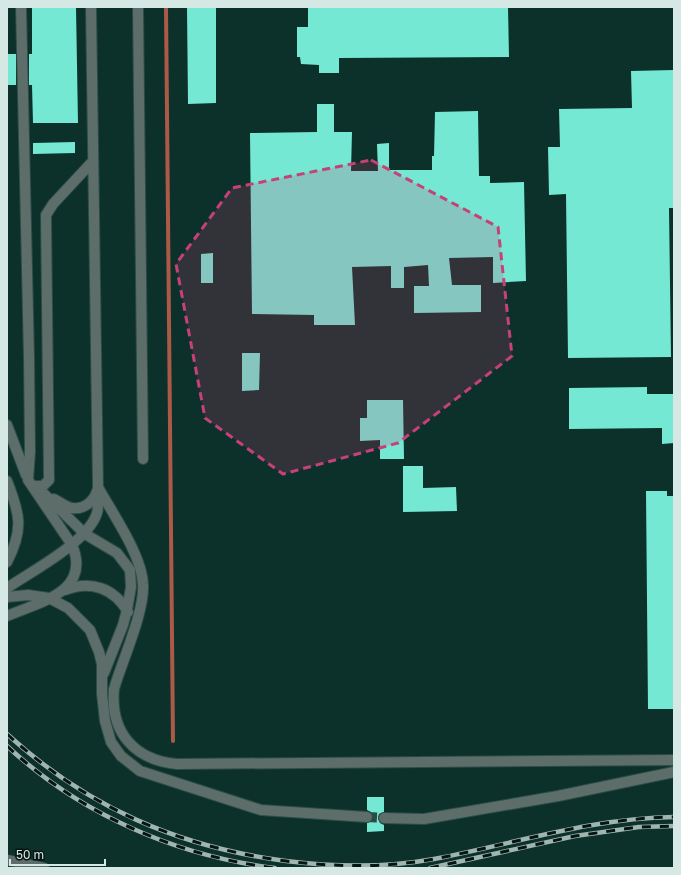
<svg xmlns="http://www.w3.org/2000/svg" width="681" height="875" font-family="'Golos Text',sans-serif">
<rect width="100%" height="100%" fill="#0c302a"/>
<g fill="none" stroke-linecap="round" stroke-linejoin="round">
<path stroke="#ab5a48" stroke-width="4" d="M 166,7 L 173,741"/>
</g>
<path fill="#75e8d3" d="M 32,7 L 76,7 L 78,123 L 33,123 L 32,85 L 29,85 L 29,54 L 32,54 Z
M 187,7 L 216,7 L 216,103 L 188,104 Z
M 308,7 L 508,7 L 509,57 L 339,58 L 339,73 L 319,73 L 319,65 L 301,64 L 300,57 L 297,57 L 297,27 L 308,27 Z
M 7,54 L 16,54 L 16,85 L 7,85 Z
M 674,70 L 674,208 L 669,208 L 671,357 L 568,358 L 566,194 L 549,195 L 548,147 L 560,147 L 559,109 L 632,108 L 631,71 Z
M 317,104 L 334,104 L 334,132 L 352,132 L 351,171 L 378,171 L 377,144 L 389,143 L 389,170 L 432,170 L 432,156 L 434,156 L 435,112 L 478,111 L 479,176 L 490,176 L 490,183 L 524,182 L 526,281 L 493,283 L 493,257 L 449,258 L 452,285 L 481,285 L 481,312 L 414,313 L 414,286 L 429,286 L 428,265 L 404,267 L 404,288 L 391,288 L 391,266 L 352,267 L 355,325 L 314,325 L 314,315 L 252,314 L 250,133 L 317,132 Z
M 75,142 L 75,153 L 33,154 L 33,143 Z
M 213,253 L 213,283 L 201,283 L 201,254 Z
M 242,353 L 260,353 L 259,390 L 242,391 Z
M 647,387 L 647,394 L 674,394 L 674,443 L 662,444 L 662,428 L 569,429 L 569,388 Z
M 367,400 L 403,400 L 404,459 L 380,459 L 380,440 L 360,441 L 360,418 L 367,418 Z
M 403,466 L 423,466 L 423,488 L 456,487 L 457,511 L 403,512 Z
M 646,491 L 667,491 L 667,496 L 674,496 L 674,709 L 648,709 Z
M 367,797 L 384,797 L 384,812 L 379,814 L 378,818 L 380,823 L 384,825 L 384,831 L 367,832 L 367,823 L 372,821 L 373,817 L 371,812 L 367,810 Z"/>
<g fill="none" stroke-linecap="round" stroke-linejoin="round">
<path stroke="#2a4c46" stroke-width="10" stroke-dasharray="10 5" stroke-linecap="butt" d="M 367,817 L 384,818"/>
<defs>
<path id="minor" d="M 91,7 L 98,487 C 112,513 142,555 143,584 C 145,611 122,661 114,689 C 110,732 134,760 177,764 L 674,760
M 138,7 L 143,459
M 7,425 L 26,475
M 7,481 C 20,514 24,529 7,562
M 35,486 L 43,486 L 49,480 L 46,215 L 53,204 L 93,161
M 37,487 L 85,534 L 117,553 L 130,570 L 131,587 L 127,610 L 123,625 L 104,673
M 54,499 C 60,502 66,507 72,508 C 84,510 94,501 97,491
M 7,588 C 32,571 88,542 97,513 C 99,506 98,496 98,488
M 65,590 C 91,580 114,588 128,612
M 7,597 L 28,595 L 49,598 L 68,608 L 90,630 L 99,652 L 102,664 L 102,694 L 105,721 L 111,742 L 121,756 L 140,771 L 261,810 L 367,817
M 7,616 C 39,602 92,592 72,545 L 28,480 L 30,452 L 29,357 L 21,7
M 384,818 L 424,819 L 558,796 L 674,772
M 7,860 L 44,868"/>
</defs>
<use href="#minor" stroke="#2c4d48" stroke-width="12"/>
<use href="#minor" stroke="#5d6d69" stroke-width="10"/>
<defs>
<path id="rail" d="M 7,734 C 87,807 178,847 286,861 C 335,867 385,868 434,859 C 514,844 591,818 674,817
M 7,746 C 80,814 176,856 275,868
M 430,868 L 575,836 L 639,827 L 674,826"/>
</defs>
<use href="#rail" stroke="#9eb5b0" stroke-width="4.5"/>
<use href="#rail" stroke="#071512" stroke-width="3" stroke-dasharray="9" stroke-linecap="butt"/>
</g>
<path fill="#c64276" fill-opacity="0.2" stroke="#c64276" stroke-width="3" stroke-dasharray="8 5" stroke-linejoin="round" d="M 371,160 L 498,227 L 512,356 L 398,443 L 283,474 L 205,418 L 176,264 L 232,188 Z"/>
<rect width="681" height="875" fill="none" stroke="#d5e8e3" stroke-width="16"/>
<path d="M10 859v6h95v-6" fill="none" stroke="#d5e8e3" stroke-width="2"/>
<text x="16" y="859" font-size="12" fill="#d5e8e3" stroke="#071512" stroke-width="3" paint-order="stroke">50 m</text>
</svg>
